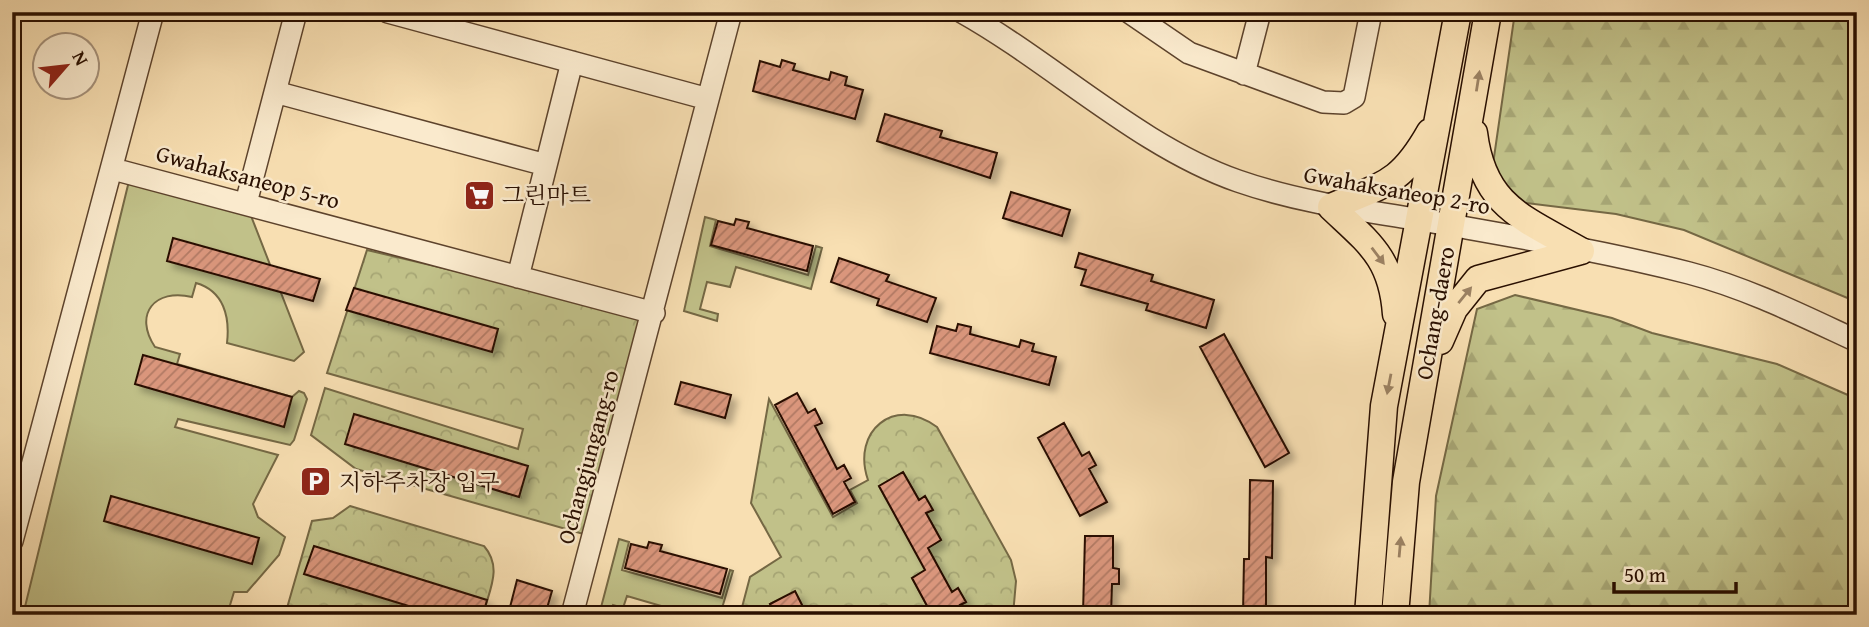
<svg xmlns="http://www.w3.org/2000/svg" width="1869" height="627" font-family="'Gentium Book Plus','Noto Serif KR',serif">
<defs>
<pattern id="forest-firs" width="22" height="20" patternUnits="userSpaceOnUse" patternTransform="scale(1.75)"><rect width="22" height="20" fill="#c1c189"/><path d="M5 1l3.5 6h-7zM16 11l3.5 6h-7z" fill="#a6a574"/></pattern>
<pattern id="park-crowns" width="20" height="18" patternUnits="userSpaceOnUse" patternTransform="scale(1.75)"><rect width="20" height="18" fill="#c1c189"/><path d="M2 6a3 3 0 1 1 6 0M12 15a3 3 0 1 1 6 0" fill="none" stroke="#a6a574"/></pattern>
<pattern id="building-hatch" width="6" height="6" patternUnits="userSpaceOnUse" patternTransform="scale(1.75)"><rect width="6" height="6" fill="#da967c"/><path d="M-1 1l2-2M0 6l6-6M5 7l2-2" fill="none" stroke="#b17963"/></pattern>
<filter id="shadow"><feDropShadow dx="6" dy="6" stdDeviation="3.5" flood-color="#0004"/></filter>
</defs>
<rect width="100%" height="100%" fill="#f8dfb2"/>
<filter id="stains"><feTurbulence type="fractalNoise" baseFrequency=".00286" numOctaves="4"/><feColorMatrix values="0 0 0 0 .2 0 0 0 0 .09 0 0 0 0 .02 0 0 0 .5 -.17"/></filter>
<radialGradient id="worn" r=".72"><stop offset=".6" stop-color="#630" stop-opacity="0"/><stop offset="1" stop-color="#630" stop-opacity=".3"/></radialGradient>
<path fill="#c1c189" stroke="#756844" stroke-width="2" d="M 129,181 L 246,203 L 304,352 L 294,361 L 227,343 C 230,317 224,291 196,283 L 192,297 C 155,288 133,314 155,347 L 180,354 L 177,364 L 292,397 L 299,391 L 304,393 L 307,399 L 294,440 L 290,445 L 178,419 L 175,427 L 278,455 L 253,504 L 258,517 L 285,537 L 279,555 L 247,592 L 234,592 L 227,615 L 23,615 Z
M 705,217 L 716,220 L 710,246 L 808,275 L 816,246 L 822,248 L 811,289 L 736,267 L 730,287 L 707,282 L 700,309 L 718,314 L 717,321 L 684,311 Z
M 619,539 L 629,542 L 622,570 L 722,598 L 730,570 L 733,571 L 720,615 L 692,615 L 627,596 L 623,608 L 613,605 L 610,615 L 599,615 Z"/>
<path fill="url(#forest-firs)" stroke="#756844" stroke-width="2" d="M 1515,12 L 1857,12 L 1857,302 L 1684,230 L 1616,214 L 1518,202 L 1492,171 Z
M 1515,295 L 1612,318 L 1652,333 L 1777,364 L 1857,399 L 1857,615 L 1429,615 L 1436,496 L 1477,309 Z"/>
<path fill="url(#park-crowns)" stroke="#756844" stroke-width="2" fill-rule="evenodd" d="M 367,250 L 548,293 L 654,313 L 594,537 L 356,469 L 311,435 L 325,388 L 518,449 L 523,429 L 327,373 Z
M 769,399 L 833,517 L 857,503 L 850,490 L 868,480 C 851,431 895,395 937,427 L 1011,560 L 1016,581 L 1013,615 L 965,615 L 960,605 L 966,602 L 958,589 L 952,592 L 936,564 L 912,578 L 932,615 L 815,615 L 810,606 L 804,609 L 795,592 L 770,604 L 775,615 L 740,615 L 750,577 L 781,557 L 751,503 ZM 903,472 L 919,500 L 925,497 L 932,510 L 926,513 L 941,540 L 917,554 L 879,486 Z
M 350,506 L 484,546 C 503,568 489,590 483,615 L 285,615 L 312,521 L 333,518 Z"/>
<path fill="url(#building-hatch)" stroke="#290f00" stroke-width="2" filter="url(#shadow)" d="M 782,60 L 795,64 L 793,70 L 829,80 L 831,72 L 847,77 L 845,85 L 863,90 L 855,119 L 753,91 L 760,61 L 780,67 Z
M 885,114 L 942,131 L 940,137 L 997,153 L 990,178 L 877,141 Z
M 1011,192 L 1070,210 L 1062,236 L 1003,218 Z
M 736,219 L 749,222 L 747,228 L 813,246 L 807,271 L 711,245 L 718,221 L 734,225 Z
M 173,238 L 320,279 L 313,301 L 167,261 Z
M 1079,253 L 1153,275 L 1151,281 L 1214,300 L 1206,328 L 1146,310 L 1148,304 L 1081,285 L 1086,270 L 1075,267 Z
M 839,258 L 889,275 L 886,281 L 936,298 L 927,322 L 877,305 L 879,299 L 831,282 Z
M 354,288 L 498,329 L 492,352 L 346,310 Z
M 958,324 L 971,327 L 970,334 L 1019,347 L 1021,340 L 1034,344 L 1032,351 L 1056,357 L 1049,385 L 930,353 L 937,326 L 956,331 Z
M 1224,334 L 1289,453 L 1265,467 L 1200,347 Z
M 143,355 L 292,397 L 284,427 L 135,384 Z
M 681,382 L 731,395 L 725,418 L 675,404 Z
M 797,393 L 808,413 L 815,409 L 822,423 L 815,426 L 837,469 L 844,465 L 851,478 L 844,482 L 855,502 L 833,514 L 775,405 Z
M 354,414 L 528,466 L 519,497 L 345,444 Z
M 1064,423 L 1082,456 L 1089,452 L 1096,465 L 1089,469 L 1107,502 L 1080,516 L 1038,438 Z
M 903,472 L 919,500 L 925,496 L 933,510 L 926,513 L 941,540 L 928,548 L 952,592 L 958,588 L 966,602 L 960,605 L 965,615 L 932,615 L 912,578 L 925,570 L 879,486 Z
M 1250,480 L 1273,481 L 1272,558 L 1266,557 L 1266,615 L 1243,615 L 1244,559 L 1249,559 Z
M 111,496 L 259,538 L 252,564 L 104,521 Z
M 1085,536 L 1113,536 L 1113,568 L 1119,569 L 1119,584 L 1112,584 L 1111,615 L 1083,614 Z
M 649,542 L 662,545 L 660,551 L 727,569 L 720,594 L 625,568 L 631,544 L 647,548 Z
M 314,546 L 487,600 L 483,615 L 438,615 L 304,574 Z
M 517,580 L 552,591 L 545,615 L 508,615 Z
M 795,591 L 807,615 L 775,615 L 770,604 Z"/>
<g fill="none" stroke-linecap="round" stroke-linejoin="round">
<defs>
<path id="minor" d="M 388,12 L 708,99
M 962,12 C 1053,63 1140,147 1238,181 C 1307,205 1378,212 1450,225 C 1529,239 1611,253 1689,273 C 1747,288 1803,316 1857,341
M 1129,12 L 1189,53 L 1323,102 L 1344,103 L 1354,97 L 1371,12
M 1244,74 L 1260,12
M 275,92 L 546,165
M 113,169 L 654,313
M 246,203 L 296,12
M 518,277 L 572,62
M 12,541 L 153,12
M 572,615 L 731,12"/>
<path id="major" d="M 1474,133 C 1483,206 1523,218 1581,251
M 1396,314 C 1392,258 1369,243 1331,207 C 1384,184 1400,185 1430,132
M 1440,341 L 1454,309 L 1478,279 L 1581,251
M 1368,615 L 1384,406 L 1458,12
M 1395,615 L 1406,482 L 1488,12"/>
</defs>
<use href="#minor" stroke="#5d432c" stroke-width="24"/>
<use href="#major" stroke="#290f00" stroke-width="29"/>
<use href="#minor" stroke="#faeacd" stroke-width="21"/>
<use href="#major" stroke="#f8dfb2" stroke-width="26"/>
</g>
<defs><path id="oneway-solid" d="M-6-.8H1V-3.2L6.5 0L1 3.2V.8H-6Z" transform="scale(1.75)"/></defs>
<g fill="#9b8162">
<use href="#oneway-solid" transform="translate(1478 81) rotate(-81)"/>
<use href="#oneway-solid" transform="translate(1378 256) rotate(53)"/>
<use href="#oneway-solid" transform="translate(1465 295) rotate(-51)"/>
<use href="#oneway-solid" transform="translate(1389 384) rotate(101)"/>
<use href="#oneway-solid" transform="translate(1400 547) rotate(-85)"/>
</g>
<defs>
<symbol id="supermarket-square" viewBox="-11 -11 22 22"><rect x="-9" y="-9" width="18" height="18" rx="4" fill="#8f2418" stroke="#faeacd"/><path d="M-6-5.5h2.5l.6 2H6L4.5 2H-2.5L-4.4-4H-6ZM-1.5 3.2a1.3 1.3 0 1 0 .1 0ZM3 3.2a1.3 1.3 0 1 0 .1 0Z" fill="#fff"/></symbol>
<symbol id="parking-square" viewBox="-11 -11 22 22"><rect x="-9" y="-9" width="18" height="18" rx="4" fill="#8f2418" stroke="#faeacd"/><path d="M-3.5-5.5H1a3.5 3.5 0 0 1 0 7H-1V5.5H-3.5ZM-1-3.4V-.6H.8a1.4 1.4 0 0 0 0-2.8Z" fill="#fff"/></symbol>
</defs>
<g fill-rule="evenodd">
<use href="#supermarket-square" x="462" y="178" width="35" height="35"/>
<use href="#parking-square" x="298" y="464" width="35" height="35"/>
</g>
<g text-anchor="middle" stroke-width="5" stroke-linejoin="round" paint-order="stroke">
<g font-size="23" fill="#290f00" stroke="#faeacd">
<text transform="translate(248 177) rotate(15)" y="8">Gwahaksaneop 5-ro</text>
<text transform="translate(1397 190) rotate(10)" y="8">Gwahaksaneop 2-ro</text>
<text transform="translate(1435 313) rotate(-80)" y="8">Ochang-daero</text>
<text transform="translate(588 457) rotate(-75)" y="8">Ochangjungang-ro</text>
</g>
<g font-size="23" fill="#290f00" stroke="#faeacd" text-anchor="start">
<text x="502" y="203">그린마트</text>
<text x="339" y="490">지하주차장 입구</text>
</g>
</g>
<rect width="1869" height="627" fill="none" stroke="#f8dfb2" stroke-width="42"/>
<rect x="14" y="14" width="1841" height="599" fill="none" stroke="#290f00" stroke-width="3.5"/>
<rect x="21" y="21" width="1827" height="585" fill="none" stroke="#290f00" stroke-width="2"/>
<g transform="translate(66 66) rotate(62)"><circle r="33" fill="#faeacd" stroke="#a6927b" stroke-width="2"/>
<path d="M0-5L12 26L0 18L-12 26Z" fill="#8f2418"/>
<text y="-10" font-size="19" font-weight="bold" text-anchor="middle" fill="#290f00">N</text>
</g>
<path d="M1614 582v10h122v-10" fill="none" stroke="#290f00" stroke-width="3.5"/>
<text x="1624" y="582" font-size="21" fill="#290f00" stroke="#faeacd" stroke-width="5" paint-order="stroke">50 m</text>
<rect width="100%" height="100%" filter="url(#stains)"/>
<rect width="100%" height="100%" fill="url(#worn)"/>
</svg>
